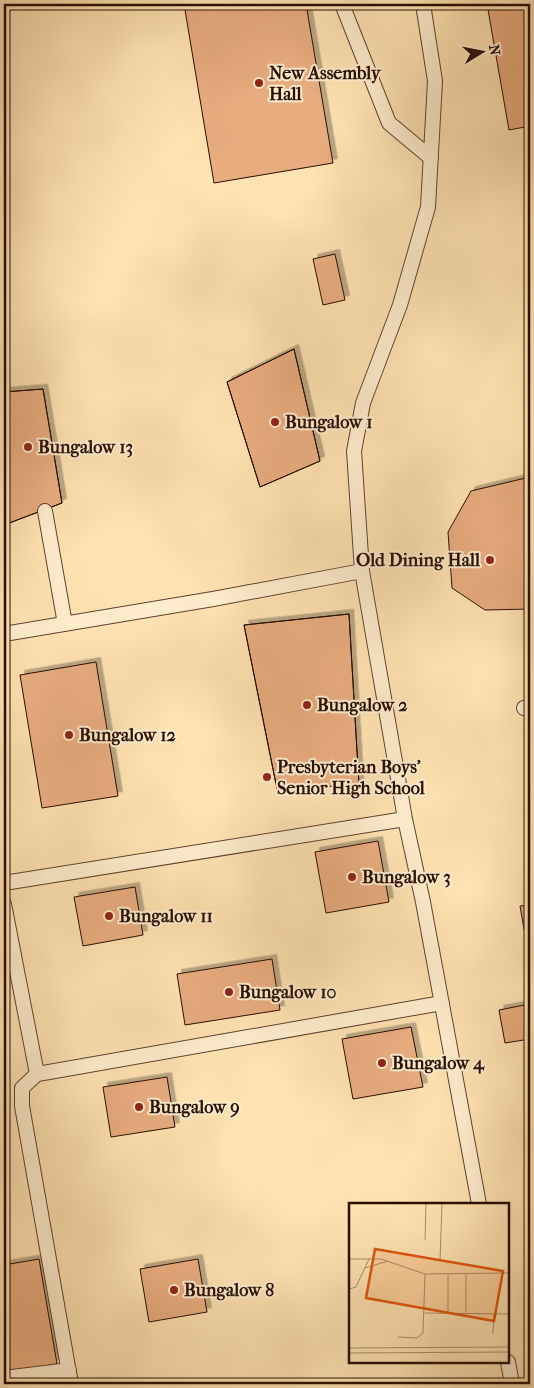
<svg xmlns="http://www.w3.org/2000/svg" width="534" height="1388" font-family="'IM FELL French Canon',serif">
<defs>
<filter id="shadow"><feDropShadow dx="4.5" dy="-4.5" stdDeviation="0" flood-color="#0004"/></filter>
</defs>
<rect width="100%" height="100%" fill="#ffe2b2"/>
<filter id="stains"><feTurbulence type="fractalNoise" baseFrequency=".004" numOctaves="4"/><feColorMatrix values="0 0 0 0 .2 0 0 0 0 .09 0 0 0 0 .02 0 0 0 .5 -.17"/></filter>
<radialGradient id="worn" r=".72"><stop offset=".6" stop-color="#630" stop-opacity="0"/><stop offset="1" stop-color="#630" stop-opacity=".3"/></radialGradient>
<path fill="#e8ac7f" stroke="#280e03" filter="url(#shadow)" d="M 184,4 L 306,4 L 333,163 L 214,183 Z
M 487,4 L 530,4 L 530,126 L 509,130 Z
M 335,254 L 345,300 L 323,305 L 313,259 Z
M 294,349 L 320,461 L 260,487 L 227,382 Z
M 294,349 L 320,461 L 260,487 L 227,382 Z
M 43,389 L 62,503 L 4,525 L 4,392 Z
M 43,389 L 62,503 L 4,525 L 4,392 Z
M 530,477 L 530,609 L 485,610 L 452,588 L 448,532 L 471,491 Z
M 349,614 L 359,785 L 277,789 L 244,625 Z
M 349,614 L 359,785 L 277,789 L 244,625 Z
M 96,662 L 118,796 L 42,808 L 20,675 Z
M 378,841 L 389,902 L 326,913 L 315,852 Z
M 135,887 L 143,935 L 83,946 L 74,897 Z
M 530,905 L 530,963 L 520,906 Z
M 272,959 L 280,1010 L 185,1025 L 177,974 Z
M 530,1004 L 530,1039 L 505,1043 L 499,1010 Z
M 411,1027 L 423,1087 L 353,1099 L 342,1039 Z
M 167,1077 L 175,1127 L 111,1137 L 103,1087 Z
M 39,1259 L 57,1364 L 4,1373 L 4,1265 Z
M 198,1259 L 207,1312 L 149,1322 L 140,1269 Z"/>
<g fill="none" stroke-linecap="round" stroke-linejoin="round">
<defs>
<path id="service" d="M 342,4 L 389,123 L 431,158
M 423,4 L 435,81 L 428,207 L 400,305 L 363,403 L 354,451 L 362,571 L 405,819 L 423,902 L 479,1204
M 45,511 L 65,624
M 4,634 L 213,599 L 362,571
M 524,708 L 530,707
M 4,883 L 405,819
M 4,904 L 37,1074
M 508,1362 L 512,1384
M 4,1378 L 69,1370
M 71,1384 L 22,1106 L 22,1088 L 37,1074 L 49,1072 L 442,1003"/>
</defs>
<use href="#service" stroke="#5e432f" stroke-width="16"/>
<use href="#service" stroke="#ffeccd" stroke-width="14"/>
</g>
<g fill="#8f2418" stroke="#ffeccd" stroke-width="2">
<circle cx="259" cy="83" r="5"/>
<circle cx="275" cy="422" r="5"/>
<circle cx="28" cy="447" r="5"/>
<circle cx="490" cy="560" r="5"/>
<circle cx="307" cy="705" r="5"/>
<circle cx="69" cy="735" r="5"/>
<circle cx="267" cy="777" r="5"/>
<circle cx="352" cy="877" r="5"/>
<circle cx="109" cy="916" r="5"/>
<circle cx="229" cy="992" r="5"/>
<circle cx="382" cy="1063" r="5"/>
<circle cx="139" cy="1107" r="5"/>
<circle cx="174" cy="1290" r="5"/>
</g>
<g text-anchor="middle" stroke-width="4" stroke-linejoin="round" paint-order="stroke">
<g font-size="18" font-weight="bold" fill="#280e03" stroke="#ffeccd" text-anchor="start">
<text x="269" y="79">New Assembly<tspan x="269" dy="21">Hall</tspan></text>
<text x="285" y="428">Bungalow 1</text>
<text x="38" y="453">Bungalow 13</text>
<text x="480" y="566" text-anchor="end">Old Dining Hall</text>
<text x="317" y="711">Bungalow 2</text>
<text x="79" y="741">Bungalow 12</text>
<text x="277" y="773">Presbyterian Boys'<tspan x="277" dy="21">Senior High School</tspan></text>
<text x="362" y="883">Bungalow 3</text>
<text x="119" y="922">Bungalow 11</text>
<text x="239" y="998">Bungalow 10</text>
<text x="392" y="1069">Bungalow 4</text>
<text x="149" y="1113">Bungalow 9</text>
<text x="184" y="1296">Bungalow 8</text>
</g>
</g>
<g transform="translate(349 1203)">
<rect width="160" height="160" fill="#ffe2b2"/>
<path fill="none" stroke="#a98d6c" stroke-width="1" d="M 76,37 L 77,1M 0,56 L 32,56 L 76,71 L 160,70M 91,58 L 93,1M 16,65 L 39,58M 0,86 L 7,84 L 20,56M 99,109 L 99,71M 117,109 L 117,70M 76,110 L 160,111M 144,131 L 145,111M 49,134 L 68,135 L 74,130 L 76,71M 0,145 L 160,144M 0,150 L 160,149"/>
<path fill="#de550c" fill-opacity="0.15" stroke="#de550c" stroke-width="2.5" d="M 26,46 L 154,68 L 145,118 L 17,95 Z"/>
<rect width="160" height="160" fill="none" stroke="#280e03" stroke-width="2.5"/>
</g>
<rect width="534" height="1388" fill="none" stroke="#ffe2b2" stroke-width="20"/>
<rect x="5" y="5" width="524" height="1378" fill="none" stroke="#280e03" stroke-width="2.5"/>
<rect x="10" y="10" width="514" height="1368" fill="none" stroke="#280e03"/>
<g transform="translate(482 52) rotate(80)" stroke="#ffeccd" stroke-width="4" paint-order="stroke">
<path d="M0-4L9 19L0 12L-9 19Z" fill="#280e03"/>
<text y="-8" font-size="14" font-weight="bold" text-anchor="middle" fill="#280e03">N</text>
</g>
<rect width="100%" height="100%" filter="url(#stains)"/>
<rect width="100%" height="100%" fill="url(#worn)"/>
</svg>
